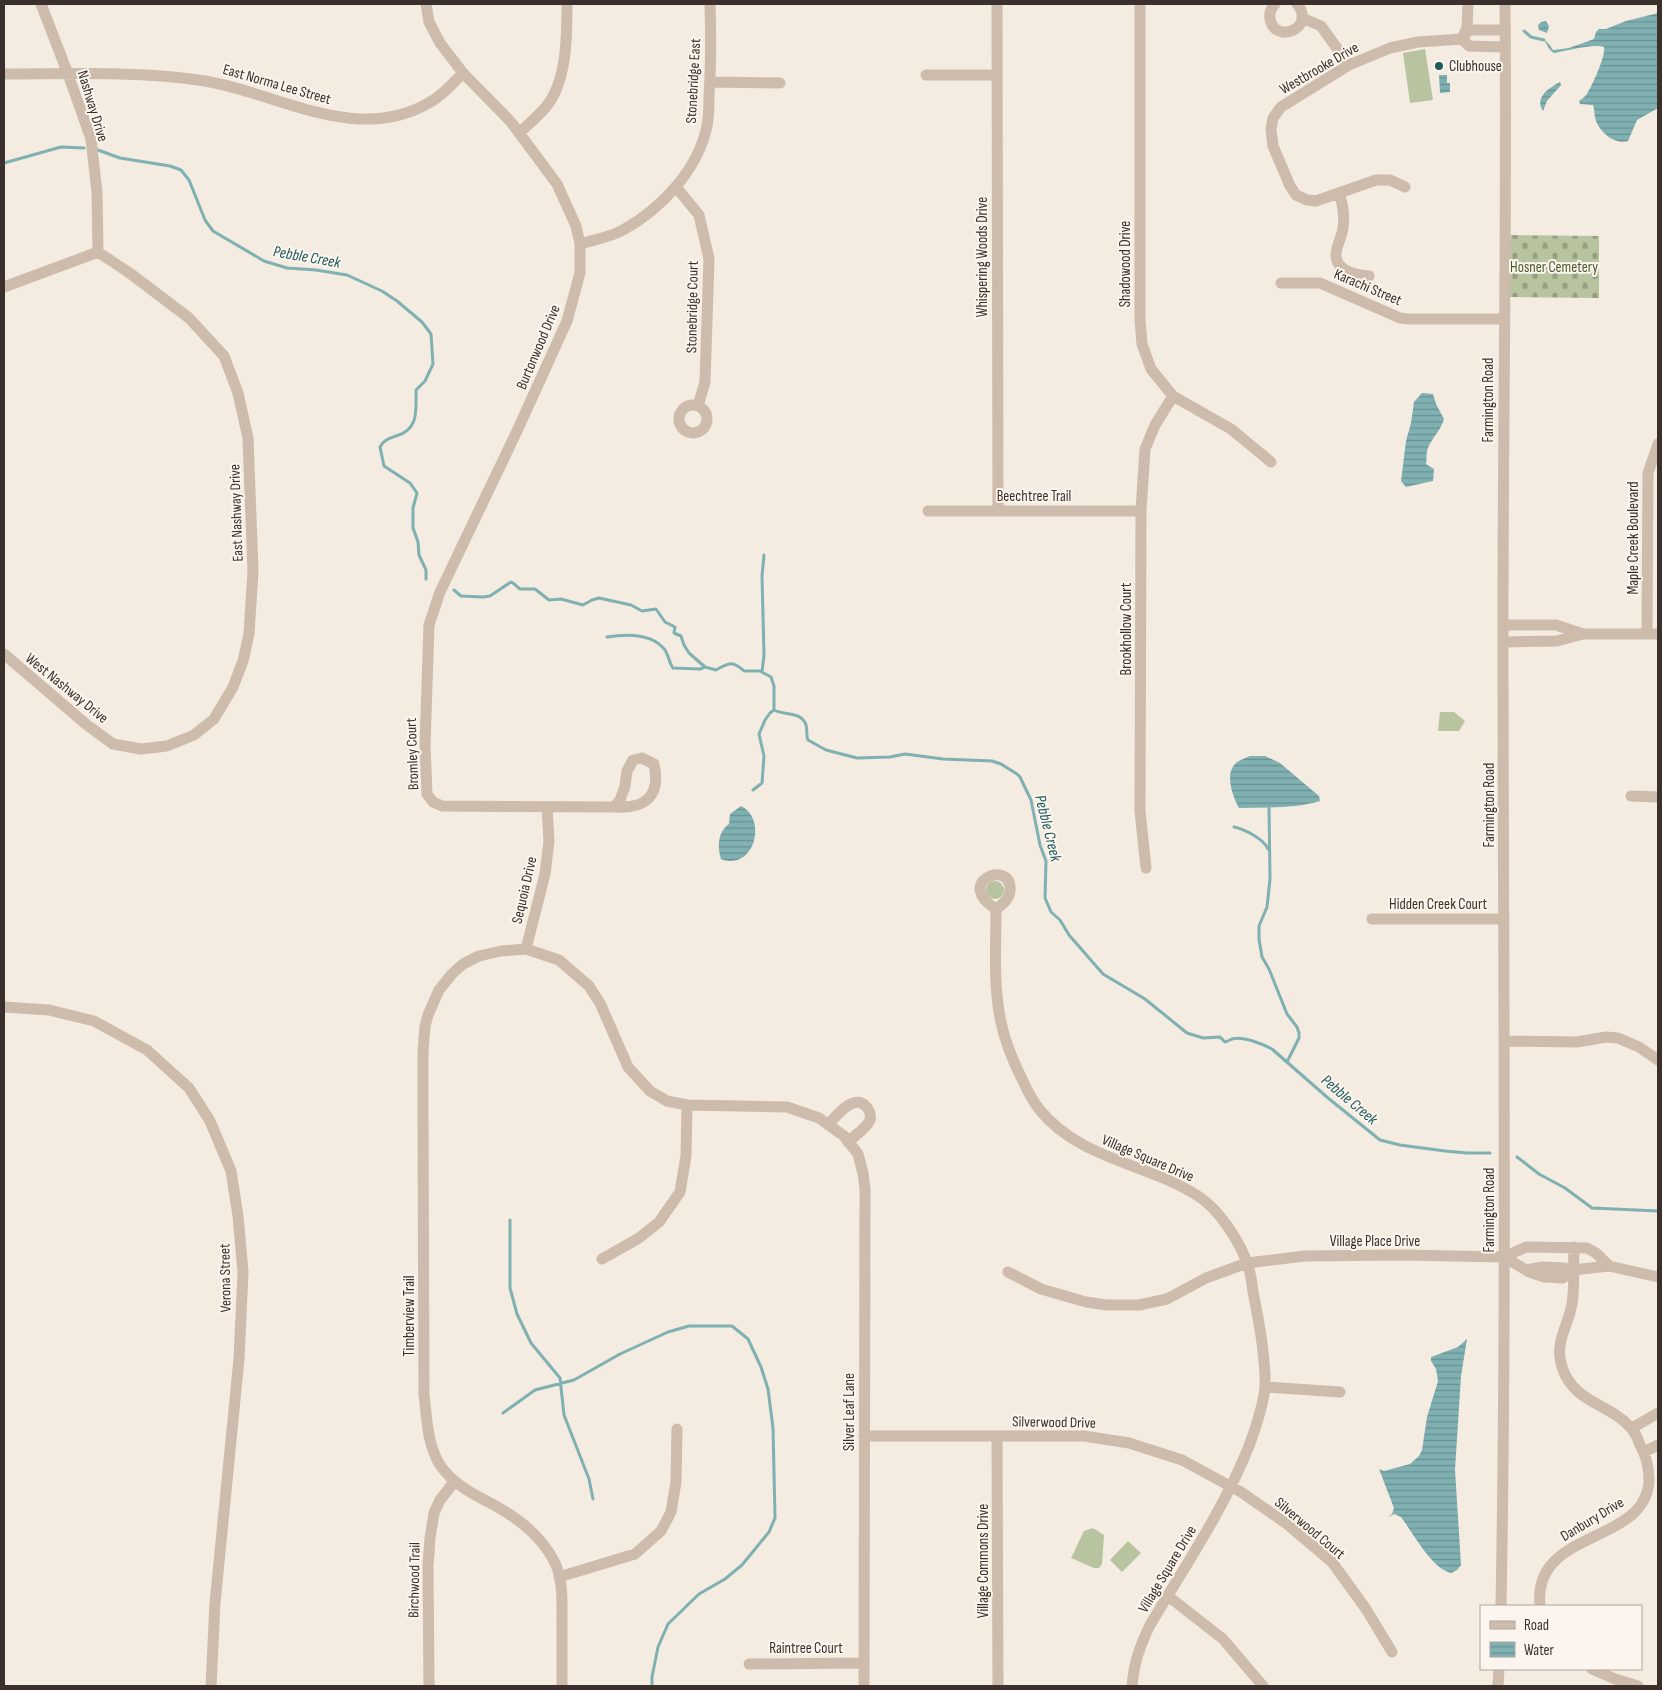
<svg xmlns="http://www.w3.org/2000/svg" width="1662" height="1690" font-family="'Sofia Sans Condensed',sans-serif">
<defs>
<pattern id="cemetery-stones" width="16" height="16" patternUnits="userSpaceOnUse" patternTransform="scale(1.25)"><rect width="16" height="16" fill="#b8c4a0"/><path d="M2 7V4a2 2 0 0 1 4 0v3zM10 15v-3a2 2 0 0 1 4 0v3z" fill="#97a083"/></pattern>
<pattern id="water-rules" width="6" height="5" patternUnits="userSpaceOnUse" patternTransform="scale(1.25)"><rect width="6" height="5" fill="#7fb0b2"/><path d="M0 2.5h6" fill="none" stroke="#699091"/></pattern>
</defs>
<rect width="100%" height="100%" fill="#f4ebe1"/>
<path fill="#b8c4a0" d="M 1425,49 L 1433,100 L 1410,103 L 1403,53 Z
M 1440,712 L 1454,712 L 1465,721 L 1459,731 L 1438,731 Z
M986 890a9 9 0 1 1 18 0a9 9 0 1 1-18 0Z
M 1093,1528 L 1104,1535 L 1102,1564 L 1099,1568 L 1094,1568 L 1071,1558 L 1084,1531 Z
M 1128,1541 L 1141,1553 L 1122,1572 L 1110,1560 Z"/>
<path fill="url(#cemetery-stones)" d="M 1510,235 L 1599,236 L 1599,298 L 1510,297 Z"/>
<path fill="url(#water-rules)" d="M 1658,13 L 1658,108 L 1637,120 L 1628,141 C 1615,145 1601,133 1596,121 C 1594,116 1595,111 1593,105 L 1580,104 L 1579,101 C 1583,98 1586,96 1588,92 C 1593,84 1606,55 1604,47 C 1594,43 1565,51 1554,53 L 1550,50 L 1544,40 L 1548,43 L 1553,50 L 1569,48 L 1594,39 L 1596,32 L 1599,29 L 1606,29 L 1626,21 Z
M 1546,21 L 1549,26 L 1547,33 L 1539,30 L 1538,25 L 1541,22 Z
M 1439,75 L 1447,75 L 1447,83 L 1450,83 L 1450,92 L 1440,93 Z
M 1560,82 L 1561,85 L 1547,101 L 1543,111 C 1534,97 1549,88 1560,82 Z
M 1422,393 L 1433,394 L 1436,404 L 1444,419 C 1441,431 1430,439 1427,451 C 1426,455 1427,460 1426,464 L 1434,469 L 1433,481 L 1406,487 L 1401,481 L 1406,441 L 1411,423 L 1414,402 Z
M 1250,756 L 1265,756 L 1280,763 L 1319,796 L 1320,801 C 1293,809 1267,807 1239,808 C 1233,797 1224,774 1236,763 C 1239,760 1246,758 1250,756 Z
M 741,806 C 768,819 754,872 721,859 C 717,847 718,831 729,824 L 730,814 Z
M 1467,1339 L 1461,1376 L 1455,1470 L 1461,1565 L 1457,1570 L 1451,1573 C 1432,1569 1413,1533 1401,1517 L 1394,1514 L 1388,1517 L 1392,1514 L 1394,1508 L 1379,1469 L 1384,1471 L 1410,1464 L 1419,1456 L 1422,1450 L 1427,1417 L 1438,1381 L 1436,1369 L 1431,1361 L 1431,1357 L 1458,1347 Z"/>
<g fill="none" stroke-linecap="round" stroke-linejoin="round">
<path stroke="#7fb0b2" stroke-width="3" d="M 1524,31 L 1531,37 L 1544,40
M 98,150 L 120,158 L 170,166 L 181,170 L 189,180 L 205,220 L 213,231 L 264,261 L 287,268 L 316,270 L 347,275 L 382,291 L 397,301 L 422,322 L 431,334 L 433,364 L 425,381 L 416,390 C 416,410 419,430 396,436 C 388,439 384,440 380,447 L 384,466 L 410,483 L 417,493 L 413,508 L 413,528 L 418,542 L 419,555 L 426,570 L 426,579
M 4,163 L 61,147 L 84,148
M 454,590 L 461,596 L 483,597 L 490,596 L 511,582 L 513,583 L 520,589 L 535,589 L 549,600 L 561,599 L 583,605 L 592,600 L 599,598 L 631,605 L 642,611 L 656,609 L 665,622 L 675,627 L 674,633 L 681,636 L 684,645 L 689,653 L 705,667 L 716,670 C 729,663 732,660 744,671 L 760,671 L 771,677 L 774,686 L 774,710
M 607,637 C 626,634 652,633 665,650 C 669,656 669,663 673,668 L 700,669 L 705,667
M 762,672 L 764,655 L 762,576 L 764,555
M 774,710 C 783,715 798,712 804,721 C 809,727 805,734 808,740 L 826,750 L 857,758 L 890,757 L 905,754 L 943,759 L 992,761 L 1001,764 L 1017,774 L 1020,777 L 1031,800 L 1040,845 L 1046,861 L 1045,898 L 1051,912 L 1060,920 L 1069,935 L 1103,974 L 1145,999 L 1187,1033 L 1203,1038 L 1220,1037 L 1225,1042 C 1228,1041 1230,1040 1232,1039 C 1243,1036 1263,1044 1272,1049 L 1328,1098 L 1380,1140 L 1400,1145 L 1445,1151 L 1467,1153 L 1490,1153
M 753,790 L 762,783 L 764,756 L 759,734 L 765,720 L 770,713 L 774,710
M 1269,808 L 1270,879 L 1267,907 L 1259,926 L 1259,939 L 1262,957 L 1269,969 L 1287,1014 L 1297,1027 L 1299,1033 L 1299,1038 L 1287,1062
M 1234,827 C 1244,829 1264,839 1268,849
M 1517,1157 L 1539,1174 L 1565,1188 L 1592,1208 L 1658,1211
M 510,1220 L 510,1288 L 517,1314 L 531,1343 L 560,1378 L 564,1415 L 589,1479 L 593,1499
M 503,1413 L 535,1390 L 574,1380 L 620,1354 L 668,1332 L 689,1326 L 732,1326 L 748,1339 L 761,1367 L 768,1389 L 773,1428 L 775,1518 L 769,1532 L 742,1565 L 725,1579 L 699,1594 L 668,1624 L 658,1647 L 652,1677 L 652,1686"/>
<path stroke="#cdbbac" stroke-width="11" d="M 41,4 L 68,74 L 91,139 L 97,192 L 98,252
M 426,4 L 429,22 L 440,43 L 463,73 L 511,122 L 557,184 L 576,226 L 580,244 L 580,273 L 567,321 L 517,431 L 440,592 L 429,625 L 425,745 L 427,794 L 433,802 L 442,806 L 614,807 L 620,800 L 625,786 L 627,771 L 633,760 L 642,758 L 654,764 C 661,796 646,809 614,807
M 997,4 L 998,510
M 1140,4 L 1140,320 L 1142,344 L 1151,369 L 1173,396 L 1231,429 L 1271,462
M 1275,4 C 1271,8 1269,12 1270,19 C 1275,45 1317,28 1297,4
M 1302,18 L 1321,26 L 1349,65
M 1505,30 L 1469,30 L 1462,39 L 1469,46 L 1505,47
M 4,74 C 68,74 134,71 198,80 C 275,90 356,148 432,101 C 444,94 454,82 463,73
M 926,75 L 997,75
M 710,82 L 780,83
M 519,133 C 528,125 537,117 545,108 C 567,83 567,36 567,4
M 676,187 L 699,215 L 709,259 L 705,382 L 698,406
M 1405,187 L 1390,180 L 1376,180 L 1316,201 L 1307,200 L 1296,195 L 1290,186 L 1273,146 L 1271,129 L 1273,118 L 1281,107 L 1349,65 L 1390,48 L 1418,42 L 1462,39 L 1467,27 L 1468,4
M 1339,193 C 1343,205 1345,216 1343,228 C 1342,237 1336,246 1336,255 C 1336,272 1357,275 1369,276
M 580,244 C 593,240 611,237 623,230 C 661,209 698,170 707,126 C 709,116 709,105 709,96 C 711,65 711,34 710,4
M 1281,283 L 1320,283 L 1400,318 L 1408,319 L 1503,319
M 4,287 L 98,252
M679 419a14 14 0 1 1 28 0a14 14 0 1 1-28 0Z
M 928,511 L 1141,511
M 1503,625 L 1556,625 L 1583,634
M 1647,634 L 1648,473 L 1658,444
M 1503,642 L 1557,641 L 1583,634 L 1658,634
M 4,654 L 87,725 L 113,744 L 141,749 L 167,746 L 194,735 L 214,719 L 233,687 L 243,661 L 249,634 L 253,571 L 248,438 L 238,393 L 224,356 L 189,318 L 131,274 L 98,252
M 1631,796 L 1658,797
M 1146,868 L 1140,811 L 1141,511 L 1145,449 L 1155,425 L 1173,396
M 996,909 C 954,883 1008,860 1010,887 C 1011,898 1003,904 996,909 C 996,946 993,986 1001,1022 C 1005,1042 1013,1061 1022,1079 C 1027,1090 1032,1100 1039,1109 C 1080,1160 1147,1163 1198,1196 C 1219,1209 1241,1243 1248,1266 C 1251,1274 1252,1283 1253,1292 C 1259,1321 1266,1357 1265,1387 C 1263,1407 1256,1427 1249,1446 C 1224,1509 1185,1566 1150,1625 C 1140,1646 1134,1662 1132,1686
M 1372,919 L 1504,919
M 526,949 L 545,874 L 549,841 L 547,807
M 4,1007 L 49,1010 L 94,1021 L 147,1050 L 189,1088 L 210,1121 L 231,1171 L 238,1216 L 243,1272 L 239,1359 L 215,1603 L 211,1686
M 1505,1041 L 1577,1042 L 1606,1037 L 1618,1038 L 1639,1047 L 1658,1060
M 828,1125 C 836,1116 856,1090 868,1109 C 870,1112 871,1116 870,1120 C 867,1128 854,1136 848,1142
M 1504,1257 L 1526,1270 L 1543,1267 L 1564,1268 L 1573,1270 L 1609,1266 L 1658,1277
M 602,1259 L 639,1238 L 659,1222 L 680,1192 L 686,1156 L 687,1105
M 1527,1271 L 1544,1277 L 1563,1278 L 1573,1270
M 1008,1272 L 1041,1289 L 1086,1302 L 1106,1305 L 1139,1305 L 1167,1299 L 1206,1278 L 1247,1263 L 1305,1256 L 1402,1255 L 1504,1257 L 1526,1247 L 1587,1248 L 1596,1253 L 1609,1266
M 1265,1387 L 1340,1392
M 1632,1428 L 1658,1413
M 864,1436 L 1084,1436 L 1129,1443 L 1182,1460 L 1241,1492 L 1287,1524 L 1332,1562 L 1366,1609 L 1392,1652
M 997,1436 L 998,1686
M 1644,1452 L 1658,1445
M 559,1577 L 635,1554 L 661,1531 L 671,1512 L 676,1482 L 677,1429
M 1168,1596 L 1223,1639 L 1263,1686
M 1501,1606 C 1507,1279 1503,951 1503,624 C 1503,417 1507,210 1505,4
M 1540,1606 C 1532,1528 1645,1546 1649,1481 C 1649,1469 1646,1455 1640,1445 C 1638,1439 1635,1432 1631,1428 C 1610,1403 1574,1404 1562,1367 C 1554,1342 1568,1327 1572,1304 C 1575,1286 1573,1266 1574,1247
M 749,1664 L 863,1663
M 1592,1669 L 1615,1679 L 1638,1686
M 429,1686 L 428,1566 L 430,1538 L 434,1513 L 440,1500 L 454,1482
M 562,1686 C 562,1665 562,1643 562,1621 C 562,1603 563,1582 556,1565 C 545,1541 523,1522 501,1509 C 478,1496 455,1487 440,1465 C 427,1444 427,1418 424,1395 L 423,1110 L 423,1052 L 425,1026 L 428,1015 L 439,990 L 452,974 L 463,964 L 479,956 L 501,951 L 526,949 L 559,960 L 589,986 L 600,1003 L 628,1067 L 650,1091 L 667,1101 L 687,1105 L 787,1107 L 819,1118 L 844,1136 L 858,1154 L 863,1173 L 865,1189 L 864,1686
M 1498,1686 L 1499,1669"/>
</g>
<circle fill="#1f5a5e" stroke="#fbf5ee" stroke-width="2" cx="1439" cy="66" r="5"/>
<g text-anchor="middle" stroke-width="4" stroke-linejoin="round" paint-order="stroke">
<g font-size="15" fill="#3b302b" stroke="#fbf5ee" text-anchor="start">
<text x="1449" y="71">Clubhouse</text>
</g>
<g font-size="15" fill="#3b302b" stroke="#fbf5ee">
<text transform="translate(1319 68) rotate(-30)" y="5">Westbrooke Drive</text>
<text transform="translate(693 81) rotate(-87)" y="5">Stonebridge East</text>
<text transform="translate(277 84) rotate(16)" y="5">East Norma Lee Street</text>
<text transform="translate(93 106) rotate(73)" y="5">Nashway Drive</text>
<text transform="translate(982 257) rotate(-90)" y="5">Whispering Woods Drive</text>
<text transform="translate(1125 264) rotate(-90)" y="5">Shadowood Drive</text>
<text transform="translate(1368 287) rotate(23)" y="5">Karachi Street</text>
<text transform="translate(692 307) rotate(-89)" y="5">Stonebridge Court</text>
<text transform="translate(538 347) rotate(-67)" y="5">Burtonwood Drive</text>
<text transform="translate(1488 400) rotate(-90)" y="5">Farmington Road</text>
<text x="1034" y="501">Beechtree Trail</text>
<text transform="translate(236 513) rotate(-92)" y="5">East Nashway Drive</text>
<text transform="translate(1633 538) rotate(-90)" y="5">Maple Creek Boulevard</text>
<text transform="translate(1126 629) rotate(-90)" y="5">Brookhollow Court</text>
<text transform="translate(67 688) rotate(39)" y="5">West Nashway Drive</text>
<text transform="translate(412 754) rotate(-92)" y="5">Bromley Court</text>
<text transform="translate(1489 805) rotate(-90)" y="5">Farmington Road</text>
<text transform="translate(524 890) rotate(-77)" y="5">Sequoia Drive</text>
<text x="1438" y="909">Hidden Creek Court</text>
<text transform="translate(1148 1158) rotate(23)" y="5">Village Square Drive</text>
<text transform="translate(1489 1210) rotate(-90)" y="5">Farmington Road</text>
<text x="1375" y="1246">Village Place Drive</text>
<text transform="translate(225 1278) rotate(-91)" y="5">Verona Street</text>
<text transform="translate(409 1316) rotate(-90)" y="5">Timberview Trail</text>
<text transform="translate(849 1412) rotate(-90)" y="5">Silver Leaf Lane</text>
<text transform="translate(1054 1422) rotate(1)" y="5">Silverwood Drive</text>
<text transform="translate(1592 1519) rotate(-31)" y="5">Danbury Drive</text>
<text transform="translate(1310 1528) rotate(40)" y="5">Silverwood Court</text>
<text transform="translate(983 1561) rotate(-90)" y="5">Village Commons Drive</text>
<text transform="translate(1167 1569) rotate(-59)" y="5">Village Square Drive</text>
<text transform="translate(414 1580) rotate(-89)" y="5">Birchwood Trail</text>
<text x="806" y="1653">Raintree Court</text>
</g>
<g font-size="15" fill="#4a5a2e" stroke="#fbf5ee">
<text x="1554" y="272">Hosner Cemetery</text>
</g>
<g font-size="16" font-style="italic" fill="#1f5a5e" stroke="#fbf5ee">
<text transform="translate(307 256) rotate(10)" y="6">Pebble Creek</text>
<text transform="translate(1049 828) rotate(76)" y="6">Pebble Creek</text>
<text transform="translate(1350 1099) rotate(40)" y="6">Pebble Creek</text>
</g>
</g>
<rect width="1662" height="1690" fill="none" stroke="#3b302b" stroke-width="10"/>
<rect x="1480" y="1605" width="162" height="65" fill="#fbf5ee" stroke="#aea6a0"/>
<rect x="1490" y="1621" width="25" height="8" fill="#cdbbac" stroke="#aea6a0"/>
<text x="1524" y="1630" font-size="15" fill="#3b302b">Road</text>
<rect x="1490" y="1642" width="25" height="15" fill="url(#water-rules)" stroke="#aea6a0"/>
<text x="1524" y="1655" font-size="15" fill="#3b302b">Water</text>
</svg>
